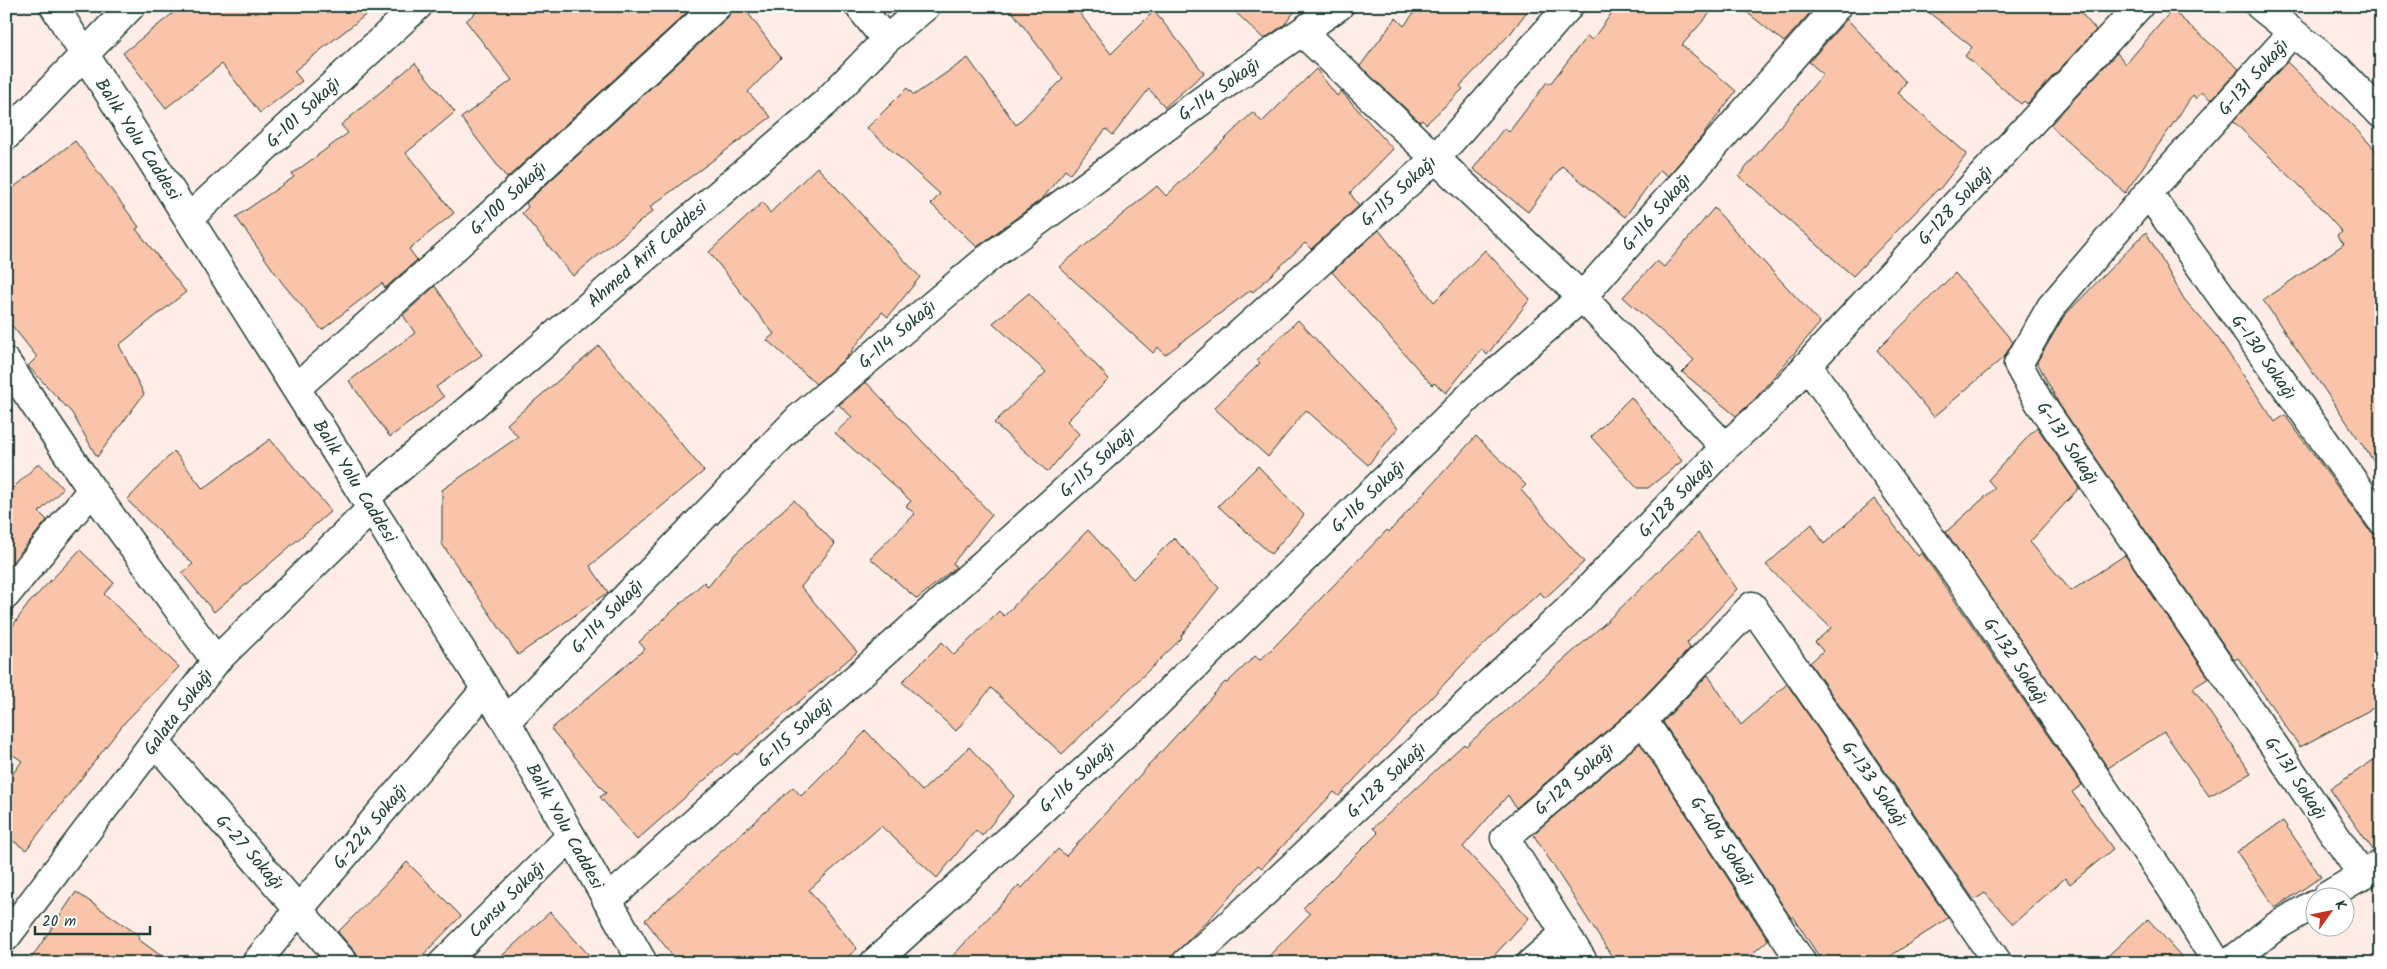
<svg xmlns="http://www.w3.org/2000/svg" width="2387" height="969" font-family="Kalam,sans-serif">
<rect width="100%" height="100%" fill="#fdede6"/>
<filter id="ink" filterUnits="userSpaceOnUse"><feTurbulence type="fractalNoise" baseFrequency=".02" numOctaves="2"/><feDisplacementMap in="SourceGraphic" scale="10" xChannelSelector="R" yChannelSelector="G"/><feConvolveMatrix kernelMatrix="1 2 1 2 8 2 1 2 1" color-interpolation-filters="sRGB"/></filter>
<g filter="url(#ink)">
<path fill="#f9c4aa" stroke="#1f3d34" d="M 182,6 L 377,6 L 294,71 L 302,81 L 260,113 L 222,64 L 166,108 L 123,53 Z
M 483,6 L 694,6 L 507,178 L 461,118 L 512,80 L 466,21 Z
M 732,6 L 743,6 L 781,58 L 748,92 L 771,117 L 650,207 L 653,211 L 573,276 L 522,213 L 528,207 L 526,203 L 728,17 Z
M 1008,6 L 1074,6 L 1111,54 L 1154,11 L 1204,73 L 1165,107 L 1149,89 L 1113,135 L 1106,129 L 1070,174 L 1065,170 L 1043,198 L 977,247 L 931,204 L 940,194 L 867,128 L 907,88 L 914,95 L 968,58 L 1016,125 L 1063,79 Z
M 1229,6 L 1299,6 L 1284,25 L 1264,39 Z
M 1419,6 L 1531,6 L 1510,34 L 1460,86 L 1463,89 L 1426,124 L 1422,120 L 1420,122 L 1360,66 L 1396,18 L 1404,26 Z
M 1617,6 L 1716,6 L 1682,45 L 1736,91 L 1703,135 L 1668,176 L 1660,170 L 1625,217 L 1562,166 L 1528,212 L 1473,169 L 1504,128 L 1509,132 L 1547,82 L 1550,84 L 1587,36 L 1592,40 Z
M 1739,6 L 1816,6 L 1784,42 Z
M 1921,6 L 2075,6 L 2096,30 L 2027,104 L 2024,101 L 2021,104 L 1965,56 L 1972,47 Z
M 2172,10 L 2239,69 L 2211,100 L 2202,92 L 2196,99 L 2193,95 L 2125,193 L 2050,125 L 2117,53 L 2126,64 Z
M 1847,19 L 1906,82 L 1898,93 L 1967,154 L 1939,190 L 1938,189 L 1853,276 L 1739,176 L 1823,74 L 1809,62 Z
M 2287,62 L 2355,128 L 2381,156 L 2381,472 L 2263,300 L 2344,244 L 2337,236 L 2342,232 L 2304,190 L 2233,121 Z
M 415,63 L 455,112 L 406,153 L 454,213 L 409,249 L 417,260 L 385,288 L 382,283 L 322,330 L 283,284 L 236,217 L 294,177 L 292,174 L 348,133 L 341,125 Z
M 1316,69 L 1337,96 L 1341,91 L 1393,149 L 1350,193 L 1359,206 L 1311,249 L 1305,243 L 1253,292 L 1251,290 L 1165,355 L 1158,347 L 1153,353 L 1059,267 L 1157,186 L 1166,196 L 1253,112 L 1262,122 Z
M 75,141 L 139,227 L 136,229 L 186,292 L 119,345 L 144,394 L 97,457 L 72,413 L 28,366 L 37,357 L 6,318 L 6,193 Z
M 817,167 L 920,277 L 888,317 L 882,312 L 846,358 L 816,384 L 767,340 L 774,334 L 709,252 L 763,202 L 770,213 Z
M 1714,208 L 1820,323 L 1754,400 L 1736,416 L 1682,372 L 1694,360 L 1623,297 L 1657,261 L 1664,267 Z
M 1379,230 L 1434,302 L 1485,250 L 1530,299 L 1487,355 L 1482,349 L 1446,393 L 1434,383 L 1432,385 L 1332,272 Z
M 2146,232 L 2184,299 L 2218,338 L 2275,422 L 2285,415 L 2368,529 L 2374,534 L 2381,535 L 2381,704 L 2300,747 L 2238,658 L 2234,660 L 2059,404 L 2037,362 L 2064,316 Z
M 1955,273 L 2013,342 L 2004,357 L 1934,417 L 1877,350 Z
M 435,286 L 482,355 L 436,387 L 444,397 L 390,437 L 349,381 L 415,333 L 403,315 Z
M 1029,293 L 1109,379 L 1067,421 L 1079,434 L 1048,472 L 994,423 L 1046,372 L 993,323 Z
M 1298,320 L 1398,428 L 1368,465 L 1306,410 L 1268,457 L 1214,408 L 1260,363 L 1257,360 Z
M 599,346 L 704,471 L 590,566 L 608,592 L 518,655 L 442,544 L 442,490 L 518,437 L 507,424 Z
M 866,382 L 992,515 L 953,563 L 956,567 L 917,599 L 870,558 L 915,514 L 906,506 L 911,501 L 835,433 L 852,417 L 839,405 Z
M 1631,397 L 1682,461 L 1648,488 L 1637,488 L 1591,437 Z
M 2037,427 L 2079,488 L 2030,542 L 2071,591 L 2125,555 L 2209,678 L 2193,688 L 2251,773 L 2209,796 L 2164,732 L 2108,768 L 1946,532 L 1995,488 L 1988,480 Z
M 1476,436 L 1526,485 L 1521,490 L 1584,562 L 1545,598 L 1540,592 L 1464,663 L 1339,796 L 1334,792 L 1262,868 L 1258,865 L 1213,915 L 1166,963 L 946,963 L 1019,885 L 1022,888 L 1058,849 L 1066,856 L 1225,682 L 1227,683 L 1255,656 L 1260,660 L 1273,648 L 1387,530 L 1389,532 Z
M 270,439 L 331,511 L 214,612 L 182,573 L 193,564 L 127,500 L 174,451 L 203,489 Z
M 39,463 L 63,489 L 39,512 L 47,520 L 6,570 L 6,482 L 13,488 Z
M 1258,466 L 1304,515 L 1271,554 L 1218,506 Z
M 1874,499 L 1918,556 L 1922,553 L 2082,785 L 2072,792 L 2113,849 L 2070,884 L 2065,878 L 2013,924 L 1985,893 L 1974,900 L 1810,663 L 1823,651 L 1815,642 L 1831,628 L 1766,565 L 1812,524 L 1824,544 Z
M 794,500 L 835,544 L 801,587 L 857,652 L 737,755 L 735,753 L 637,840 L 600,797 L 606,793 L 551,729 L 645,649 L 639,642 L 704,582 L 708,587 L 734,555 Z
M 1088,530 L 1133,579 L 1174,538 L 1219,588 L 1181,636 L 1182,638 L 1062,754 L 991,688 L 956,731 L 902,682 L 942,642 L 954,655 L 999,611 L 1004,616 Z
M 1698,533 L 1737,589 L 1687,643 L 1690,648 L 1632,709 L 1516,808 L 1508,795 L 1463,847 L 1529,918 L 1487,963 L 1262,963 L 1310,914 L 1303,908 L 1378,833 L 1373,828 L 1464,744 L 1466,746 L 1603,625 Z
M 80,550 L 114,583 L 104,594 L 179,667 L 125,722 L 26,850 L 6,836 L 6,783 L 22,761 L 6,750 L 6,635 L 29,603 Z
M 1708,675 L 1741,725 L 1787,684 L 1948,918 L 1880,963 L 1823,963 L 1793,916 L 1791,918 L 1663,722 Z
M 866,731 L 922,791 L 969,747 L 1014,796 L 982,836 L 976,830 L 937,878 L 881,826 L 809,890 L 857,949 L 840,963 L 678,963 L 645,920 L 793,787 L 801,796 Z
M 1640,743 L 1768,940 L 1742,963 L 1616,963 L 1533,834 Z
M 2381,755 L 2381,848 L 2373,850 L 2330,789 Z
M 2283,821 L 2321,877 L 2275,908 L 2237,852 Z
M 407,862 L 461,916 L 415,963 L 359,963 L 356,953 L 338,932 Z
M 76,892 L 140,936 L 138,939 L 171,963 L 28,963 Z
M 550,912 L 596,963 L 494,963 Z
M 2148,919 L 2187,963 L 2100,963 Z"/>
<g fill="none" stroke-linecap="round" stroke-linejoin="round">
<defs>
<path id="minor" d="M 859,6 L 886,40
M 2260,6 L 2336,67 L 2381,114
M 1302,32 L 1582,297 L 1725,447
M 2292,33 L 2148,193 L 2051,307 L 2018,364 L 2039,402 L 2363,876
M 6,136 L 131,6
M 2148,193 L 2381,520
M 189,218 L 418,6
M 6,362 L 92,490 L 216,661
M 1807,365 L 1959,577 L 2172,889 L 2217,963
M 296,388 L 450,252 L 717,6
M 365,498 L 825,103 L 886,40 L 926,6
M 6,595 L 92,490
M 1643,720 L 1802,963
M 506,721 L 799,418 L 987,259 L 1204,99 L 1339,6
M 156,743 L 344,963
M 607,901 L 1436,158 L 1569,6
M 6,937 L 216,661 L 372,508
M 256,963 L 299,909 L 485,690
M 443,963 L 571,836
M 874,963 L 1141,719 L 1479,387 L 1582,297 L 1837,6
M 1186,963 L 1251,905 L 1568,610 L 1725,447 L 1765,411 L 2139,6
M 1531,963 L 1564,934
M 1584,963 L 1505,838 L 1643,720 L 1752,606 L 1998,963"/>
<path id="major" d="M 54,6 L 506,721 L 643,963
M 2327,896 L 2381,864
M 2229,963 L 2275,927 L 2314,904"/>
</defs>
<use href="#minor" stroke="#1f3d34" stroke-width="31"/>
<use href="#major" stroke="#1f3d34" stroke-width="31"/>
<use href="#minor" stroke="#fff" stroke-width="28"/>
<use href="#major" stroke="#fff" stroke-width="28"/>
</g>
</g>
<g text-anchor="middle" stroke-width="5" stroke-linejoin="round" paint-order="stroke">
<g font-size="18" fill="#1f3d34" stroke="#fff">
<text transform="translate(2253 77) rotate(-48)" y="6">G-131 Sokağı</text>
<text transform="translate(1219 89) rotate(-35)" y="6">G-114 Sokağı</text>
<text transform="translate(303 112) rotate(-43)" y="6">G-101 Sokağı</text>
<text transform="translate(138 139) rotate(57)" y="6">Balık Yolu Caddesi</text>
<text transform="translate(1398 191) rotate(-42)" y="6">G-115 Sokağı</text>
<text transform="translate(508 198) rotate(-43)" y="6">G-100 Sokağı</text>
<text transform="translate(1955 205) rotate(-47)" y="6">G-128 Sokağı</text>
<text transform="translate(1656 212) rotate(-49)" y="6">G-116 Sokağı</text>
<text transform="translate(647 254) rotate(-41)" y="6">Ahmed Arif Caddesi</text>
<text transform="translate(897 334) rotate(-40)" y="6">G-114 Sokağı</text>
<text transform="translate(2264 357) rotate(55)" y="6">G-130 Sokağı</text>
<text transform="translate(2068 443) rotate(56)" y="6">G-131 Sokağı</text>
<text transform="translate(1097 462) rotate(-42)" y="6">G-115 Sokağı</text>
<text transform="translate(355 481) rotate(58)" y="6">Balık Yolu Caddesi</text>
<text transform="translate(1368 496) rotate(-44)" y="6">G-116 Sokağı</text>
<text transform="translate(1676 498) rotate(-46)" y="6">G-128 Sokağı</text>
<text transform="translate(607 616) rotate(-46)" y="6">G-114 Sokağı</text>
<text transform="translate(2016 661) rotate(56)" y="6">G-132 Sokağı</text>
<text transform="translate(178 712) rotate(-53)" y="6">Galata Sokağı</text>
<text transform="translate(795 732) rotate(-42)" y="6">G-115 Sokağı</text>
<text transform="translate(1077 777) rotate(-42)" y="6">G-116 Sokağı</text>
<text transform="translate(2296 778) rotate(56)" y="6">G-131 Sokağı</text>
<text transform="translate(1574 779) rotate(-41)" y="6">G-129 Sokağı</text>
<text transform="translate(1386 780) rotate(-43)" y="6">G-128 Sokağı</text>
<text transform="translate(1875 784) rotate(55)" y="6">G-133 Sokağı</text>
<text transform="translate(370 826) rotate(-50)" y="6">G-224 Sokağı</text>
<text transform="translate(565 826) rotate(61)" y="6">Balık Yolu Caddesi</text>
<text transform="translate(1723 841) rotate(57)" y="6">G-404 Sokağı</text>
<text transform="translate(250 852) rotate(49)" y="6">G-27 Sokağı</text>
<text transform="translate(507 899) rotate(-45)" y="6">Cansu Sokağı</text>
</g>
</g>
<rect width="2387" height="969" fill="none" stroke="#fff" stroke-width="25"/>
<rect x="12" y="12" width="2362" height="944" fill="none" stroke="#1f3d34" stroke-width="2" filter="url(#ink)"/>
<g transform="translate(2330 912) rotate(57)"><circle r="24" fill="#ffffff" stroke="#a5b1ae"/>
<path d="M0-4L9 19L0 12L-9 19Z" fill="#c8321e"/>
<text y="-8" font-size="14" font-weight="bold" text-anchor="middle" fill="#1f3d34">K</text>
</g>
<path d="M35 926v8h115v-8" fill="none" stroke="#1f3d34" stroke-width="2.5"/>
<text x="42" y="926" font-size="15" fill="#1f3d34" stroke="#ffffff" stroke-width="4" paint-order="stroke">20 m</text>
</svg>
